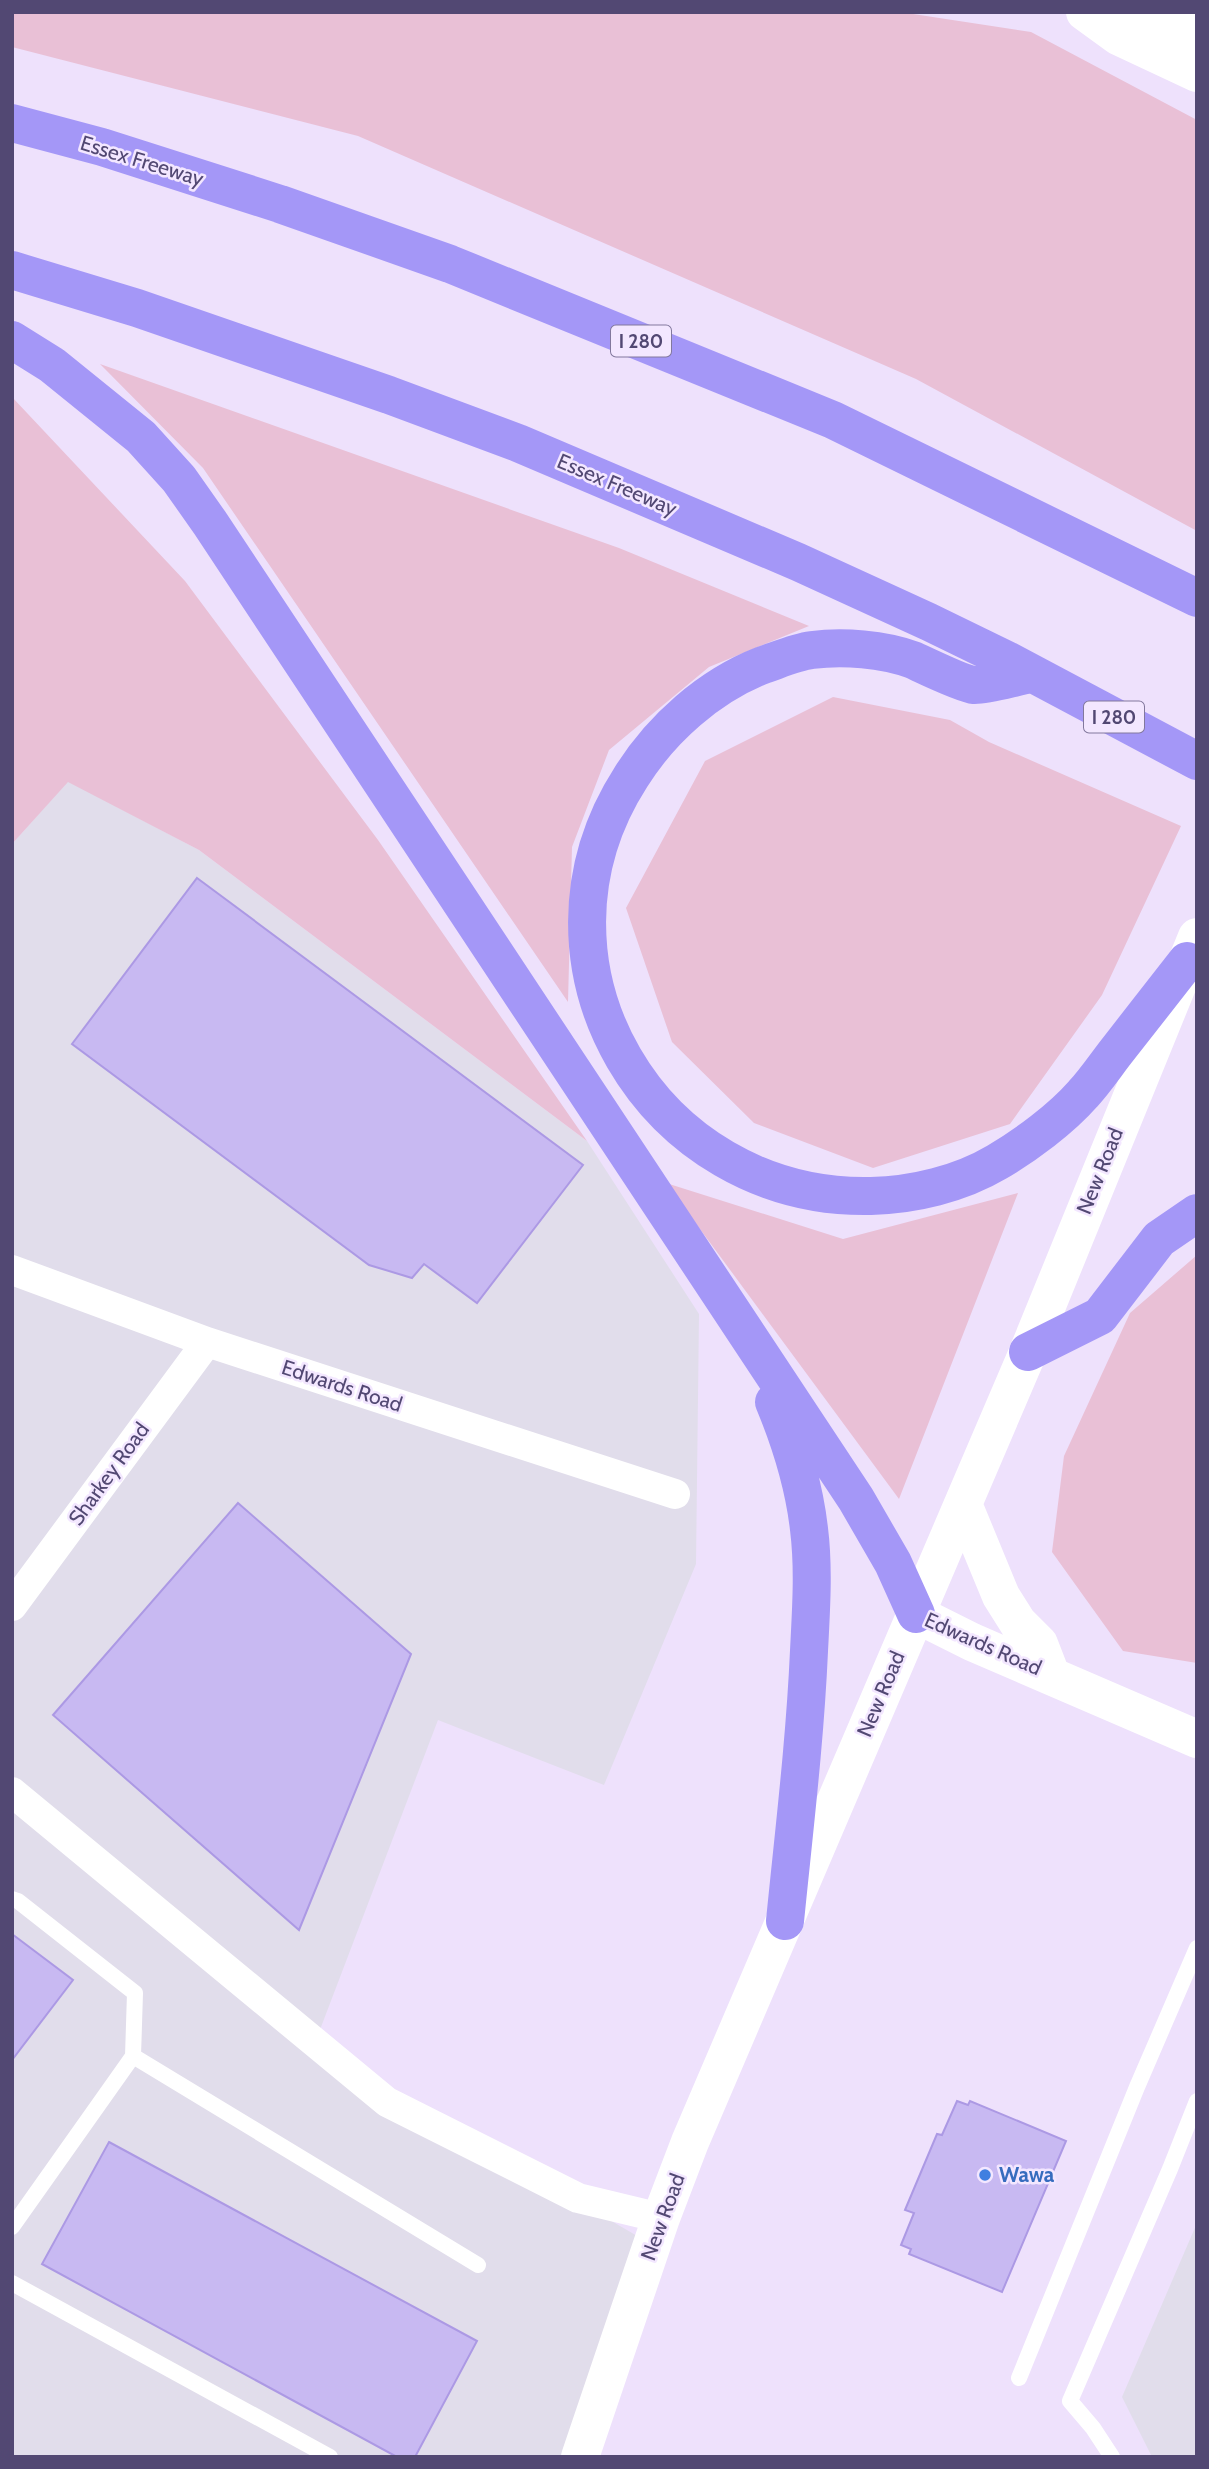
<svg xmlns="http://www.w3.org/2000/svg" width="1209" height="2469" font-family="Cabin,sans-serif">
<rect width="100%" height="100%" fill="#eee1fc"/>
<path fill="#e1ddeb" d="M 68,781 L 199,850 L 587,1141 L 699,1314 L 696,1564 L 604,1785 L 438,1720 L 313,2048 L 651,2244 L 578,2457 L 12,2457 L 12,844 Z
M 1197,2223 L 1197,2457 L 1152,2457 L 1122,2397 Z"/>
<path fill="#e9c0d6" d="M 12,12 L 900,12 L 1031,32 L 1197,120 L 1197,531 L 916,379 L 358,136 L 12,47 Z
M 100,364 L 619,548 L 809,626 L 709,667 L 609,750 L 572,847 L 568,1002 L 203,468 Z
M 12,397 L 185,581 L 378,840 L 587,1141 L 199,850 L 68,782 L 12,844 Z
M 833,697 L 950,720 L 989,742 L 1181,826 L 1102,995 L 1010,1124 L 873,1168 L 754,1123 L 672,1042 L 626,908 L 705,761 Z
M 666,1183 L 843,1239 L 1018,1193 L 899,1499 Z
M 1197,1255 L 1197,1663 L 1123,1651 L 1052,1552 L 1064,1456 L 1130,1313 Z"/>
<path fill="#c8b9f2" stroke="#ac99e4" stroke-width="2" d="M 197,878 L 583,1165 L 477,1303 L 424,1264 L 412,1278 L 369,1265 L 72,1044 Z
M 238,1503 L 411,1654 L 299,1930 L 53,1715 Z
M 12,1934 L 73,1980 L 12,2060 Z
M 957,2101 L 968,2105 L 970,2101 L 1066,2141 L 1002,2292 L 909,2254 L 911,2249 L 901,2245 L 914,2213 L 905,2210 L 937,2134 L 942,2135 Z
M 109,2142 L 477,2341 L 415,2457 L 397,2457 L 42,2264 Z"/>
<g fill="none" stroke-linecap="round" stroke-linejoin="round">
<path stroke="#fff" stroke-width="16" d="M 12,1899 L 18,1901 L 135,1993 L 133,2056
M 12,2227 L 133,2056 L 478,2265
M 12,2283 L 330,2457
M 1019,2378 L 1137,2087 L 1197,1948
M 1112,2457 L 1093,2428 L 1070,2401 L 1170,2169 L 1197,2101"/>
<path stroke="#fff" stroke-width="30" d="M 12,1270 L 207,1342 L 675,1494
M 12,1606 L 207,1342
M 12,1792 L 387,2102 L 578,2198 L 661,2218"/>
<path stroke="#fff" stroke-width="38" d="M 1085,12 L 1118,36 L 1197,73
M 1135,12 L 1197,32
M 963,1504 L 1001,1596 L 1018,1623 L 1039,1644 L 1051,1675
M 916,1614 L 972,1642 L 1197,1739
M 580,2457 L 661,2218 L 690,2142 L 1028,1352 L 1197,937"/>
<path stroke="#a497f7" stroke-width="38" d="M 12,123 L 102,147 L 280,204 L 450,264 L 833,420 L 1197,598
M 12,270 L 137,308 L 389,395 L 518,443 L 798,562 L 929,622 L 1007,660 L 1197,761
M 12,340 L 52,365 L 141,437 L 179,479 L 210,523 L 856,1499 L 893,1563 L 916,1614
M 1032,674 C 1018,676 986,686 974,685 C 963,684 926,666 913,660 C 883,649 843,646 812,650 C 796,652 778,660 763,665 C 709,686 661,729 631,777 C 511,963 652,1201 871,1196 C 913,1195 960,1184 997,1162 C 1026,1145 1061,1119 1083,1094 C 1096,1080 1107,1063 1119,1048 C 1142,1019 1164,990 1187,961
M 1028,1352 L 1100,1316 L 1159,1239 L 1197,1213
M 774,1402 C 791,1443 804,1485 809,1529 C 814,1569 811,1611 809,1651 C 805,1741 794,1831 785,1921"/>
</g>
<circle fill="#3f7fe0" stroke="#f3e7ff" stroke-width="2.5" cx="985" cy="2175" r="7"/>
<g text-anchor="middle" stroke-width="5" stroke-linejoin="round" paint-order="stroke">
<g fill="#f3e7ff" stroke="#82789d" stroke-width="2">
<rect x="611" y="325.5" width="60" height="31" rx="5"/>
<rect x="1084" y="701.5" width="60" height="31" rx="5"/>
</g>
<g font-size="19" font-weight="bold" fill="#524873">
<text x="641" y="348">I 280</text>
<text x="1114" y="724">I 280</text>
</g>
<g font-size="21" fill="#524873" stroke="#f3e7ff">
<text transform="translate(142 161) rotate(17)" y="7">Essex Freeway</text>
<text transform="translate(617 485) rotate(23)" y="7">Essex Freeway</text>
<text transform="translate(1100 1171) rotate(-68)" y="7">New Road</text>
<text transform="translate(342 1386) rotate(18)" y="7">Edwards Road</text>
<text transform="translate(109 1474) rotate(-54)" y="7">Sharkey Road</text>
<text transform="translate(983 1644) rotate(24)" y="7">Edwards Road</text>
<text transform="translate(881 1694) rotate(-67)" y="7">New Road</text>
<text transform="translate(663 2217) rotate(-70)" y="7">New Road</text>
</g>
<g font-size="21" font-weight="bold" fill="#366cbe" stroke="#f3e7ff" text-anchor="start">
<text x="999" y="2182">Wawa</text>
</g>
</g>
<rect width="1209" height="2469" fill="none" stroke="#524873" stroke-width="28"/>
</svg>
